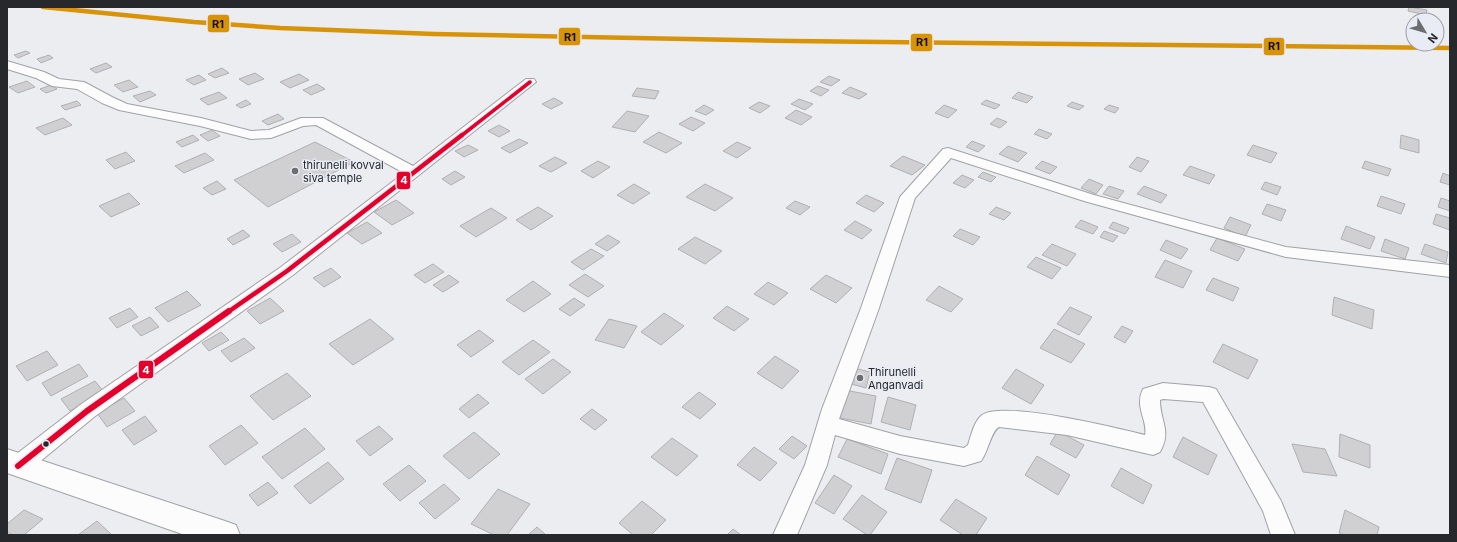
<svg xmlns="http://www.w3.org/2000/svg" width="1457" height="542" font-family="Inter,sans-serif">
<rect width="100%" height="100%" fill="#ecedf1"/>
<path fill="#d0cfd2" stroke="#b1afb2" d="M 1409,7 L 1427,10 L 1426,15 L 1408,11 Z
M 26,51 L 30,53 L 18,58 L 14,55 Z
M 49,55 L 53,58 L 41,63 L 37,59 Z
M 106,63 L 112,67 L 96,73 L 90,69 Z
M 222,68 L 229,73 L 215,78 L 208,74 Z
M 255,73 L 264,79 L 248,85 L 239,79 Z
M 299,74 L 309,80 L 290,88 L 280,82 Z
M 199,75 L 206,80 L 194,85 L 186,80 Z
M 829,76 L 840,80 L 831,86 L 820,82 Z
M 129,80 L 138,87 L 123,92 L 114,85 Z
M 27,81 L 35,87 L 18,93 L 9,87 Z
M 317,84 L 325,89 L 311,95 L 303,90 Z
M 51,85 L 57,89 L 46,93 L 40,89 Z
M 818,86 L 829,90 L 821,96 L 810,91 Z
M 850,87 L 867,94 L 859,99 L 842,93 Z
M 637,88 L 659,91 L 655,99 L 632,96 Z
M 150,91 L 156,95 L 140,102 L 133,96 Z
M 219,92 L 227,98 L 208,105 L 200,99 Z
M 1018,92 L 1033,97 L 1027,103 L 1012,98 Z
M 554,98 L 563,103 L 551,109 L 542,104 Z
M 799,99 L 813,104 L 805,110 L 791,104 Z
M 246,100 L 251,104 L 241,108 L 236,105 Z
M 986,100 L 1000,105 L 995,109 L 981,104 Z
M 77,101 L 81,105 L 65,110 L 61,106 Z
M 759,102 L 770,106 L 760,113 L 749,108 Z
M 1072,102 L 1084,106 L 1079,110 L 1067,106 Z
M 704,105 L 714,110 L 706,115 L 695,111 Z
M 944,105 L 957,110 L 948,118 L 935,113 Z
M 1109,105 L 1119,108 L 1115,113 L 1104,109 Z
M 796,110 L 812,117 L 801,125 L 785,118 Z
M 627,111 L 649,116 L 635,132 L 612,127 Z
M 278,114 L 284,119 L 268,125 L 262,121 Z
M 691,117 L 705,123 L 693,131 L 679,124 Z
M 63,118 L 72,125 L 45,135 L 36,128 Z
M 997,118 L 1007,122 L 1000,128 L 990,124 Z
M 499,125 L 510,131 L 499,137 L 488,131 Z
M 1039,129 L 1052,134 L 1047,139 L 1034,134 Z
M 212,130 L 220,136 L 208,141 L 200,135 Z
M 659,132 L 682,143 L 666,153 L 643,142 Z
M 193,135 L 199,140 L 182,147 L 176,142 Z
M 1401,135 L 1419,140 L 1419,153 L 1400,148 Z
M 519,139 L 528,143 L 510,153 L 501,148 Z
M 972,141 L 985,146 L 978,152 L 966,147 Z
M 315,142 L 354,162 L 268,207 L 234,180 Z
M 737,142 L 751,148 L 737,158 L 723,151 Z
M 468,145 L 478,150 L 464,157 L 455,151 Z
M 1253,145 L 1277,153 L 1271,163 L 1247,155 Z
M 1008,146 L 1027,153 L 1018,162 L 999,154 Z
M 126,152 L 135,161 L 115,169 L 106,160 Z
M 205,153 L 214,160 L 184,173 L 175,166 Z
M 903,156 L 925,165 L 912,175 L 890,166 Z
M 555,157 L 567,163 L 551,172 L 539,166 Z
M 1137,157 L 1149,161 L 1141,172 L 1129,167 Z
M 598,161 L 610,167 L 593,178 L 581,171 Z
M 1042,161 L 1057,167 L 1050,174 L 1035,168 Z
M 1365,161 L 1391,169 L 1388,176 L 1362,168 Z
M 1190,166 L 1215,175 L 1209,184 L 1183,175 Z
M 455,171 L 465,177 L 451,185 L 442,179 Z
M 983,172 L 996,177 L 991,182 L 978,177 Z
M 1443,173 L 1450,176 L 1450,185 L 1440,182 Z
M 962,175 L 974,180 L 965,188 L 953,183 Z
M 1089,179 L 1103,185 L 1096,194 L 1081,188 Z
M 217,181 L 226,189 L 212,195 L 203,188 Z
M 1265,182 L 1281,187 L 1277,195 L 1261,189 Z
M 634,184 L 650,193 L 633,204 L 617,195 Z
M 705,184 L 733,198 L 715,211 L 686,197 Z
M 1109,186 L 1124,191 L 1118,199 L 1103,194 Z
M 1144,186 L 1167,195 L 1161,203 L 1137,194 Z
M 129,193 L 140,204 L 111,217 L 99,206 Z
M 866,195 L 884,203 L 874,212 L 856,203 Z
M 1381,196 L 1405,204 L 1401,214 L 1377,206 Z
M 1441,198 L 1450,201 L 1450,211 L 1438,207 Z
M 396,200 L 414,213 L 392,225 L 374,212 Z
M 795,201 L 810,207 L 800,215 L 786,208 Z
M 1267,204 L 1286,210 L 1281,221 L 1262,214 Z
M 538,207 L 553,216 L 531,230 L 516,220 Z
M 996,207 L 1011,213 L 1004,220 L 989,214 Z
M 491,208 L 507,218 L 476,237 L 460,226 Z
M 1436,214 L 1450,218 L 1450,230 L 1433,224 Z
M 1230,217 L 1251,225 L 1245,237 L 1224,228 Z
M 1081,220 L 1098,227 L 1093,234 L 1075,227 Z
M 855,221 L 872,230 L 862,239 L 844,230 Z
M 367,222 L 382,233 L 362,244 L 347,233 Z
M 1113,222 L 1129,228 L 1125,234 L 1109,228 Z
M 1346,226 L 1375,237 L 1370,249 L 1341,239 Z
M 960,229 L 980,237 L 973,245 L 953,236 Z
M 243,230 L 250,236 L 233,245 L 227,239 Z
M 1104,231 L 1118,236 L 1113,242 L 1100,237 Z
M 292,234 L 301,242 L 282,252 L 273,244 Z
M 608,235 L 620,242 L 607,251 L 595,244 Z
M 695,237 L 722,251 L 705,264 L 678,249 Z
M 1217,238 L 1245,249 L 1238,261 L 1210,250 Z
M 1385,239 L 1409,248 L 1405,259 L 1381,251 Z
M 1166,240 L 1188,249 L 1181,259 L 1160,250 Z
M 1052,244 L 1076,254 L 1067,266 L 1042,255 Z
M 1425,244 L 1448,252 L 1446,263 L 1421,254 Z
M 591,249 L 604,256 L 583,270 L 571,262 Z
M 1036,257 L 1061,268 L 1052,279 L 1027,267 Z
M 1165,260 L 1192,271 L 1183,288 L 1155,277 Z
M 433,264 L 444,272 L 425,283 L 414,275 Z
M 331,268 L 341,277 L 324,287 L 313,278 Z
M 585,274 L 604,286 L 588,297 L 569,285 Z
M 449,275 L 459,282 L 443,292 L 433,285 Z
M 826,275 L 852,288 L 836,303 L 810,289 Z
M 1213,278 L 1239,288 L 1233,301 L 1206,290 Z
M 533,281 L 551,294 L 524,312 L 506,300 Z
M 768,282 L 788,293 L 774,305 L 754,294 Z
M 939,286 L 963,299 L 951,312 L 926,300 Z
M 187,291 L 201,305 L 168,322 L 155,308 Z
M 1334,297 L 1374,310 L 1372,329 L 1332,315 Z
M 270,298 L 284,311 L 260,324 L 247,311 Z
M 574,298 L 585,305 L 570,316 L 559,309 Z
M 727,306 L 749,319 L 734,331 L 713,318 Z
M 1070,307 L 1092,317 L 1079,335 L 1057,324 Z
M 130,308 L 138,317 L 117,328 L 109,318 Z
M 664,313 L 684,326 L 661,345 L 641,332 Z
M 150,317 L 159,327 L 141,336 L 132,326 Z
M 370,319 L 394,339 L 353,365 L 329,344 Z
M 609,319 L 637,326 L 624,348 L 595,340 Z
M 1122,326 L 1133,331 L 1125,343 L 1114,337 Z
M 1054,329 L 1085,344 L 1071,363 L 1040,348 Z
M 479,330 L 494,341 L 471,357 L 457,345 Z
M 221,332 L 229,340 L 209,351 L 202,343 Z
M 244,338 L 255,348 L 231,362 L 221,351 Z
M 533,340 L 550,352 L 519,375 L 502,362 Z
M 1223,344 L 1258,360 L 1248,379 L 1213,362 Z
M 47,351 L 58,365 L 27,381 L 16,366 Z
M 775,356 L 799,371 L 782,389 L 757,373 Z
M 553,359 L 571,372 L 543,394 L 525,379 Z
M 79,364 L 88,376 L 51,396 L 42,383 Z
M 854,368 L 870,372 L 866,388 L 851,384 Z
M 1016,369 L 1044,385 L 1031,404 L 1002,388 Z
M 287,373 L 311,396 L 273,420 L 250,396 Z
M 95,381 L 104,392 L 70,411 L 61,399 Z
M 845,390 L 876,396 L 871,424 L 840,418 Z
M 699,392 L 716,404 L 700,419 L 682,407 Z
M 478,394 L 489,403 L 469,418 L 459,409 Z
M 888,397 L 916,405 L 910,430 L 881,422 Z
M 124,398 L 135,411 L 107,427 L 97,413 Z
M 592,409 L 607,420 L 595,430 L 580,419 Z
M 145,416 L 157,431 L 134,445 L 122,430 Z
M 241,425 L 258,443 L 225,465 L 209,446 Z
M 379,426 L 393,439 L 370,456 L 356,441 Z
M 305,428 L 325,449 L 282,479 L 262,457 Z
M 1058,431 L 1084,445 L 1076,458 L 1050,444 Z
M 474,432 L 500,454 L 469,479 L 443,456 Z
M 1340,434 L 1370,445 L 1370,468 L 1339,457 Z
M 792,436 L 807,446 L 794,459 L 779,449 Z
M 1183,437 L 1217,455 L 1208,475 L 1173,457 Z
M 672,438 L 698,456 L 677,476 L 651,457 Z
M 847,439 L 888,454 L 881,474 L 838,457 Z
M 1292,444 L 1325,449 L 1337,476 L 1303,472 Z
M 754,447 L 777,463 L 760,481 L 737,465 Z
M 1037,456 L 1070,475 L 1058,495 L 1025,475 Z
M 897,458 L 932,470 L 921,503 L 885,489 Z
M 328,462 L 344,479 L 310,504 L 294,486 Z
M 409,465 L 426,481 L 400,501 L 383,484 Z
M 1121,468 L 1152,485 L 1143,504 L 1111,486 Z
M 834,475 L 852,486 L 834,514 L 815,503 Z
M 268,482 L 278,493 L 258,506 L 249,495 Z
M 444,484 L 460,499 L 435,519 L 419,503 Z
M 498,489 L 530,504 L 507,535 L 494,535 L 471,524 Z
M 862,495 L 887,512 L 870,535 L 867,535 L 843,519 Z
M 956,499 L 987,518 L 976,535 L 963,535 L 940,520 Z
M 642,501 L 666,520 L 651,535 L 633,535 L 619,523 Z
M 24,510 L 43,519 L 24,535 L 13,535 L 7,532 L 7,524 Z
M 1345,510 L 1379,527 L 1377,535 L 1344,535 L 1339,533 Z
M 97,521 L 112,535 L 78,535 Z
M 537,527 L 546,535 L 528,535 Z
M 733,529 L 741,535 L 727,535 Z"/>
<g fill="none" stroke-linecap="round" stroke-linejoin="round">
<defs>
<path id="street" d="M 7,61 L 44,72 L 59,79 L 84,82 L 112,97 L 127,104 L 201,118 L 251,131 L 269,130 L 301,118 L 323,118 L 413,166 L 526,79 L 534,79 L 536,82 L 293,275 L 94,417 L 26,473 L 18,475 L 10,473 L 7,466 L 10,459 L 80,405 L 281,267 L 404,173 L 316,125 L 303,126 L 271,138 L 251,139 L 200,126 L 119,110 L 102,103 L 77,89 L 52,86 L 36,78 L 7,69 Z
M 948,148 L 1094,195 L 1286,247 L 1450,265 L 1450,277 L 1286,257 L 1084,201 L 951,158 L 915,198 L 879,308 L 839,419 L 900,436 L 964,448 L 968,445 C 971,436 974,421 982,415 C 1004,400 1116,428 1145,435 C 1148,420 1134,407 1143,389 L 1163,383 L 1209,387 L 1216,389 L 1281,501 L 1295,535 L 1271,535 L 1263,511 L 1203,402 L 1163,399 L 1160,400 C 1160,422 1172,430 1160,452 L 1153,455 L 1067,435 L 999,427 C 991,431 988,452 981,461 L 964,466 L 900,454 L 835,435 L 827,465 L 797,535 L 773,535 L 805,465 L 822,409 L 861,308 L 900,197 L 943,149 Z"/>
<path id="secondary" d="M 7,449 L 225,521 L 236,525 L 240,535 L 185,535 L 7,473 Z"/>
</defs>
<use href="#street" stroke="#a1a2a5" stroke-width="2"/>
<use href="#secondary" stroke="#a1a2a5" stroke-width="2"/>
<use href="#street" fill="#fcfcfd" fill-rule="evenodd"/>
<use href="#secondary" fill="#fcfcfd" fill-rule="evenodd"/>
<defs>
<path id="bus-1-far2" d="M 461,136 L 530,82"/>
<path id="bus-1-far1" d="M 228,312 L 287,271 L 462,135"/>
<path id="bus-1" d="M 18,466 L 87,411 L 229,311"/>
</defs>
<use href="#bus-1-far2" stroke="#e9ecf4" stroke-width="5.5"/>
<use href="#bus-1-far1" stroke="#e9ecf4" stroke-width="8"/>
<use href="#bus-1" stroke="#e9ecf4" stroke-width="9"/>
<use href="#bus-1-far2" stroke="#e4002b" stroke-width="3.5"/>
<use href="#bus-1-far1" stroke="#e4002b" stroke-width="4.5"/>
<use href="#bus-1" stroke="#e4002b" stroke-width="6"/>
<defs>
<path id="rail-1" d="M 43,7 L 194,22 L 280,28 L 434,34 L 792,41 L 1450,48"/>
</defs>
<use href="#rail-1" stroke="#e9ecf4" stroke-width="6"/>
<use href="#rail-1" stroke="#d89306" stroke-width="4.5"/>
</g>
<g fill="#6c6d70" stroke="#e9ecf4" stroke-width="1.5">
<circle cx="295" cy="171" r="4"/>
<circle cx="860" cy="378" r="4"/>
</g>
<circle fill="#27282b" stroke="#e9ecf4" stroke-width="1.5" cx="46" cy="444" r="3.5"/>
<g text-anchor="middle" stroke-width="3" stroke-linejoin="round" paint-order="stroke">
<g font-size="11" fill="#27282b" stroke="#e9ecf4" text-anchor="start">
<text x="303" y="169">thirunelli kovval<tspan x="303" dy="13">siva temple</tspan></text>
<text x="868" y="376">Thirunelli<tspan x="868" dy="13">Anganvadi</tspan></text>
</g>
</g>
<g stroke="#e9ecf4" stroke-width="1.5">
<rect x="207" y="14" width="23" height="19" rx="4" fill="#d89306"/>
<rect x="558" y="27" width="23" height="19" rx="4" fill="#d89306"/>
<rect x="910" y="33" width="23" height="19" rx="4" fill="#d89306"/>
<rect x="1263" y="37" width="22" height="19" rx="4" fill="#d89306"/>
<rect x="396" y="171" width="15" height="19" rx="4" fill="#e4002b"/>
<rect x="138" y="360" width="16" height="19" rx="4" fill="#e4002b"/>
</g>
<g font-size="11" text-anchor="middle" font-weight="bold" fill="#fff">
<text x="404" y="184">4</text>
<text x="146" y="374">4</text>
</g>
<g font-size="11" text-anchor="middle" font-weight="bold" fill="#111">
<text x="218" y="28">R1</text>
<text x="570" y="41">R1</text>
<text x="922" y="46">R1</text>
<text x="1274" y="50">R1</text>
</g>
<rect width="1457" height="542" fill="none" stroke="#27282b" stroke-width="16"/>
<g transform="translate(1425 32) rotate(128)"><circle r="19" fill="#e9ecf4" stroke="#9b9ea4"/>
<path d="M0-3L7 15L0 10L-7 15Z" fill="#6c6d70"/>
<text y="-6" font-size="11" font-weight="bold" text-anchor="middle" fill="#27282b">N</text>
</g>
</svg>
